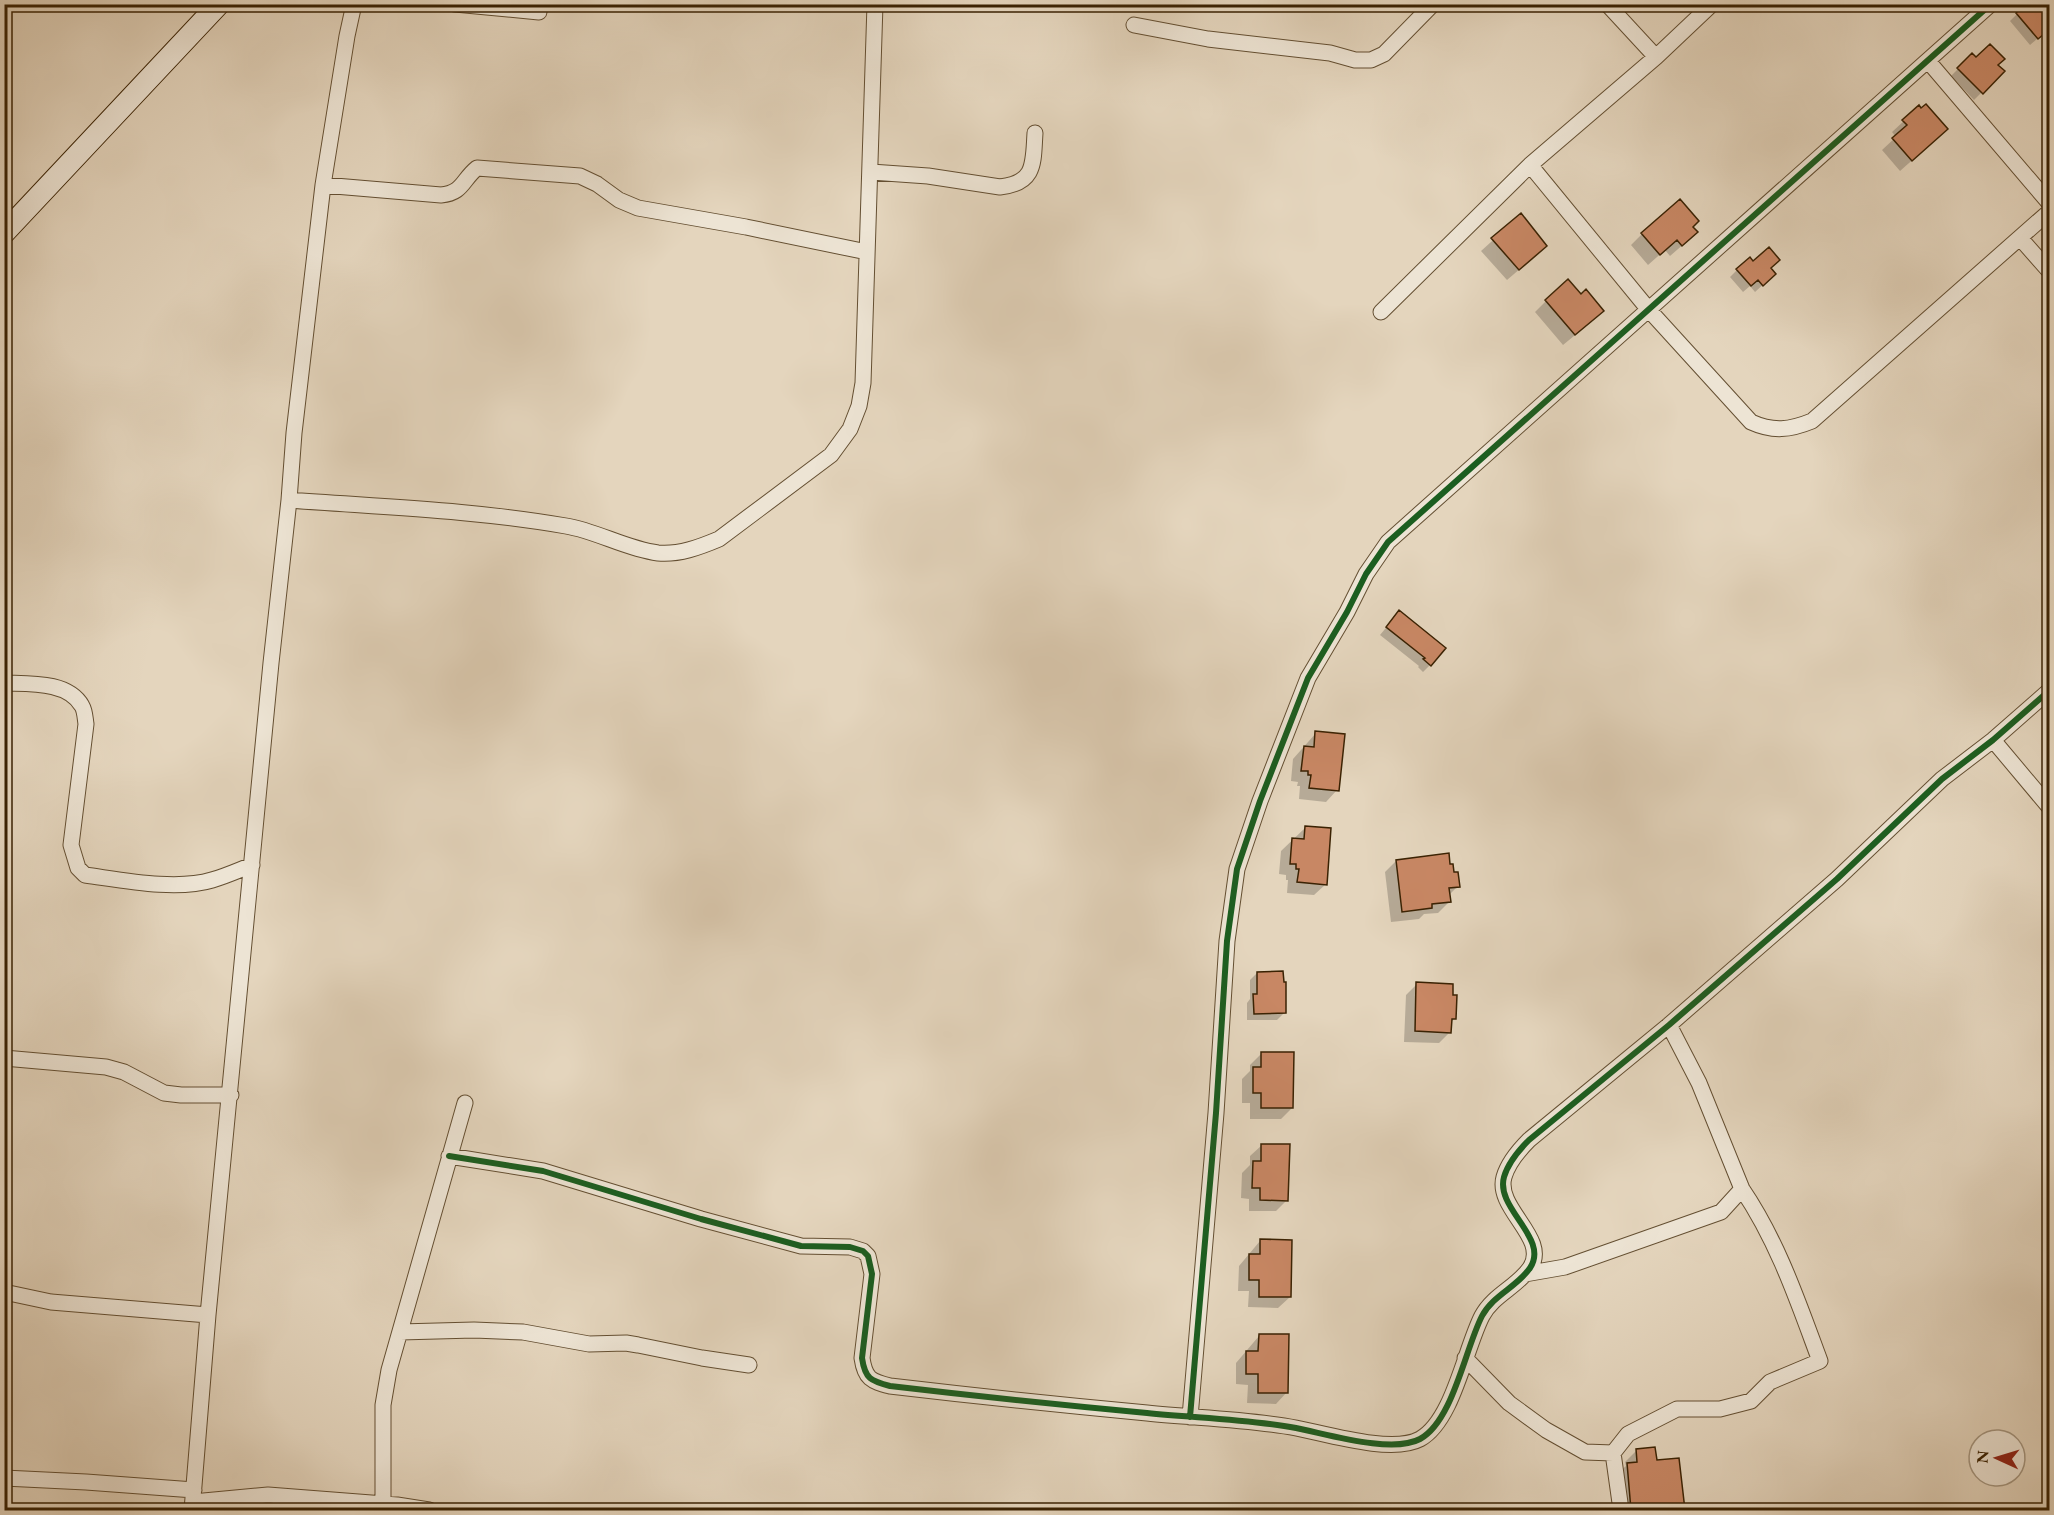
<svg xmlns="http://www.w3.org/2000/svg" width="2054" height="1515" font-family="'EB Garamond',serif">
<rect width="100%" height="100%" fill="#e4d5bd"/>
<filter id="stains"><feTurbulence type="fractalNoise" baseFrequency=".00333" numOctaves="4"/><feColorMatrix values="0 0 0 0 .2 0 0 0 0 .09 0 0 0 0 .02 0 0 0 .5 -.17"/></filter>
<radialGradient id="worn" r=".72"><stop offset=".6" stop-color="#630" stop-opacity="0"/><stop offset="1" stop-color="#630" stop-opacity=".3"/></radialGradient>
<path fill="#0003" d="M 2017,14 L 2050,28 L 2030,45 L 2010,21 Z
M 1972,55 L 1976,59 L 1996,65 L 2003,71 L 1974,100 L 1951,76 Z
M 1919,107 L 1935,140 L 1900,171 L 1882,150 L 1896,137 L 1892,132 Z
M 1521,215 L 1534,257 L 1507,280 L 1481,251 Z
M 1691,227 L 1685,243 L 1670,256 L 1665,250 L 1648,265 L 1631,245 L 1642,234 Z
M 1753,263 L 1769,269 L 1767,281 L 1755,292 L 1750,286 L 1743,292 L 1730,277 L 1737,270 Z
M 1581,296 L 1591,322 L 1563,345 L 1535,312 L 1546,301 Z
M 1399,612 L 1430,665 L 1423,672 L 1418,667 L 1419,666 L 1380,635 Z
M 1316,733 L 1337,790 L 1326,802 L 1299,799 L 1300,786 L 1297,786 L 1298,782 L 1291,781 L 1293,759 Z
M 1305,828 L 1326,884 L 1314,895 L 1287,893 L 1288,880 L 1286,880 L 1286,875 L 1279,874 L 1281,851 Z
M 1396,861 L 1458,886 L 1448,896 L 1449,902 L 1438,913 L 1424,914 L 1419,919 L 1391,922 L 1385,872 Z
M 1257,973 L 1284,1013 L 1277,1020 L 1247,1020 L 1247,1003 L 1250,999 L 1250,980 Z
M 1417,984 L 1454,1019 L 1450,1023 L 1450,1032 L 1439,1043 L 1404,1042 L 1406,995 Z
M 1262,1053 L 1292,1108 L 1281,1119 L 1250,1119 L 1250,1103 L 1242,1103 L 1242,1079 L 1250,1071 L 1250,1065 Z
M 1262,1145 L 1287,1200 L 1276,1211 L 1249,1211 L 1249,1199 L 1241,1198 L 1242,1173 L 1250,1165 L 1250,1156 Z
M 1260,1241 L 1290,1297 L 1278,1308 L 1248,1307 L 1249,1291 L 1238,1291 L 1239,1266 Z
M 1259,1336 L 1287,1392 L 1276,1404 L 1247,1403 L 1248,1385 L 1236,1384 L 1236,1363 Z
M 1636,1451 L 1656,1462 L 1678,1459 L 1683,1510 L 1620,1510 L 1616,1475 L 1626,1466 L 1625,1462 Z"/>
<path fill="#c88764" stroke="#3a2203" stroke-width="1.5" d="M 2025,4 L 2050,4 L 2050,29 L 2038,39 L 2016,13 Z
M 1990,44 L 2005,59 L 1998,65 L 2005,71 L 1983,94 L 1957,68 L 1972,53 L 1976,57 Z
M 1926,104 L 1948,129 L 1912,161 L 1892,138 L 1907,125 L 1902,120 L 1919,105 L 1921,108 Z
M 1680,199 L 1699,221 L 1693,227 L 1698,232 L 1682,246 L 1677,240 L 1660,255 L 1641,233 Z
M 1521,213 L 1547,246 L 1519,270 L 1491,238 Z
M 1769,247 L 1780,260 L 1771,268 L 1776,274 L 1763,286 L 1758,280 L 1751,286 L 1736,269 L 1750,257 L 1753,261 Z
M 1568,279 L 1581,294 L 1586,289 L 1604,311 L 1575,335 L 1545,300 Z
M 1399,610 L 1446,648 L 1431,666 L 1423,659 L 1425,658 L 1386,627 Z
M 1315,731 L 1345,734 L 1339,791 L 1309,788 L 1311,775 L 1308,775 L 1308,771 L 1301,771 L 1304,746 L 1314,747 Z
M 1305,826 L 1331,828 L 1327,885 L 1297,882 L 1299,869 L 1296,869 L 1296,864 L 1290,864 L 1292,838 L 1304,839 Z
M 1449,853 L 1450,864 L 1453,864 L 1454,872 L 1458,872 L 1460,887 L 1449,888 L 1451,902 L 1432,904 L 1432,908 L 1402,912 L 1396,860 Z
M 1283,971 L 1284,982 L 1286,982 L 1286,1013 L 1254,1014 L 1253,994 L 1257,994 L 1257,972 Z
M 1416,982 L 1453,984 L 1453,995 L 1457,995 L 1456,1019 L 1452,1019 L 1451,1033 L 1415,1031 Z
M 1261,1052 L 1294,1052 L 1293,1108 L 1261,1108 L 1261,1093 L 1253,1093 L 1253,1067 L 1261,1067 Z
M 1261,1144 L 1290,1144 L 1288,1201 L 1260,1200 L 1260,1188 L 1252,1188 L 1253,1161 L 1261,1161 Z
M 1260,1239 L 1292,1240 L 1291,1297 L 1259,1297 L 1259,1280 L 1249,1280 L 1249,1254 L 1260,1254 Z
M 1259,1334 L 1289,1334 L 1288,1393 L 1258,1393 L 1258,1374 L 1246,1374 L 1246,1351 L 1258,1351 Z
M 1655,1447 L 1657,1460 L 1679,1458 L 1685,1510 L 1631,1510 L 1627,1463 L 1637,1462 L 1636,1449 Z"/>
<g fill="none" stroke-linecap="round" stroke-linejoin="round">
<defs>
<path id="street" d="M 455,4 L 539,12
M 1607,4 L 1656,57
M 1134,25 L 1208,39 L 1330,53 L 1355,60 L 1371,60 L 1384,54 L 1433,4
M 1928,61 L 2050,204
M 1530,165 L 1649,310 L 1751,422 C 1773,432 1790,430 1812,421 L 2050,211
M 871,172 L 928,176 L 1000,187 C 1036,183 1033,163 1035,133
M 323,185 L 441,195 C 463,193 462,180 477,168 L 580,176 L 597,184 L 619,200 L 638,208 L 746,227 L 867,252
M 2020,238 L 2050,272
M 1381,312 L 1530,165 L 1656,57 L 1712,4
M 289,500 C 381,507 475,510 566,526 C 597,531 626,549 658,553 C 679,555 700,547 719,539 L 831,455 L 850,429 L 859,406 L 863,383 L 875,4
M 4,683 C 29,684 68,681 82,706 C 85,711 85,718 86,724 L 71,845 L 78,868 L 85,875 C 122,880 176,891 212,880 C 226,876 239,870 252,865
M 1993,740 L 2050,808
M 4,1058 L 106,1067 L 124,1072 L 164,1093 L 181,1095 L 231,1095
M 449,1156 L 543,1171 L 701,1219 L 801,1246 L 850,1247 L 863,1251 L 868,1256 L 872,1274 L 862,1358 C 865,1379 871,1381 890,1386 C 975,1396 1061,1405 1147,1413 C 1195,1418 1249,1419 1296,1428 C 1327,1434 1392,1454 1420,1439 C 1453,1421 1465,1349 1482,1316 C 1493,1295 1517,1287 1530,1268 C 1550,1238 1495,1209 1504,1177 C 1508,1163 1519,1150 1529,1140 L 1669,1025 L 1837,879 L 1942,779 L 1993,740 L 2050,690
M 1525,1274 L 1565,1267 L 1721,1212 L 1742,1189 L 1699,1083 L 1669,1025
M 4,1292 L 51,1302 L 208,1315
M 400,1332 L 474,1330 L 523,1332 L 589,1344 L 626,1343 L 638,1345 L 702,1358 L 749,1365
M 1465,1358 L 1509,1403 L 1546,1430 L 1585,1452 L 1613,1453 L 1621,1510
M 1190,1417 L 1216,1113 L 1227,941 L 1237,869 L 1260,801 L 1308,678 L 1347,612 L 1366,574 L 1388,542 L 1991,4
M 1613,1453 L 1628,1434 L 1677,1409 L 1720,1409 L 1751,1401 L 1770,1382 L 1820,1361 C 1798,1302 1778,1242 1742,1189
M 4,1478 L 86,1482 L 194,1490
M 193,1502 L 268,1495 L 397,1505 L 429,1510
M 383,1504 L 383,1405 L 389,1370 L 465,1103
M 192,1510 L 208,1315 L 271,663 L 289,500 L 294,433 L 323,185 L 347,36 L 354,4"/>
<path id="secondary" d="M 4,233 L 219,4"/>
</defs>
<use href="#street" stroke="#644f32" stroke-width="17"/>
<use href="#secondary" stroke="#3a2203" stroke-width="23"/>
<use href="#street" stroke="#ede4d4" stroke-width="15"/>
<use href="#secondary" stroke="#ede4d4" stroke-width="21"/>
<defs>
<path id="cycleway" d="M 449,1156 L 543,1171 L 701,1219 L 801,1246 L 850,1247 L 863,1251 L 868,1256 L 872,1274 L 862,1358 C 865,1379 871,1381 890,1386 C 975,1396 1061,1405 1147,1413 C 1195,1418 1249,1419 1296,1428 C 1327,1434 1392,1454 1420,1439 C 1453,1421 1465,1349 1482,1316 C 1493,1295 1517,1287 1530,1268 C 1550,1238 1495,1209 1504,1177 C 1508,1163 1519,1150 1529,1140 L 1669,1025 L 1837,879 L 1942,779 L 1993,740 L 2050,690
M 1190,1417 L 1216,1113 L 1227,941 L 1237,869 L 1260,801 L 1308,678 L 1347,612 L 1366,574 L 1388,542 L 1991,4"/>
</defs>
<use href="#cycleway" stroke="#ede4d4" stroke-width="10"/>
<use href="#cycleway" stroke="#1b5e20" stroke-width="6"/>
</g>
<rect width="2054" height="1515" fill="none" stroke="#e4d5bd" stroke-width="24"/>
<rect x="6" y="6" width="2042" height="1503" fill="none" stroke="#3a2203" stroke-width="3"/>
<rect x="12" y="12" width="2030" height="1491" fill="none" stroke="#3a2203" stroke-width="1.5"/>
<g transform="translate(1997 1458) rotate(274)"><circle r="28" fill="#ede4d4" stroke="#a59680" stroke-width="1.5"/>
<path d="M0-4.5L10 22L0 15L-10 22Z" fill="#8f2418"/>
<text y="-9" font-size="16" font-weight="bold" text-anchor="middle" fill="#3a2203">N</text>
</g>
<rect width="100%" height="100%" filter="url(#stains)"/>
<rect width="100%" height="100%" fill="url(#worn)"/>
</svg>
